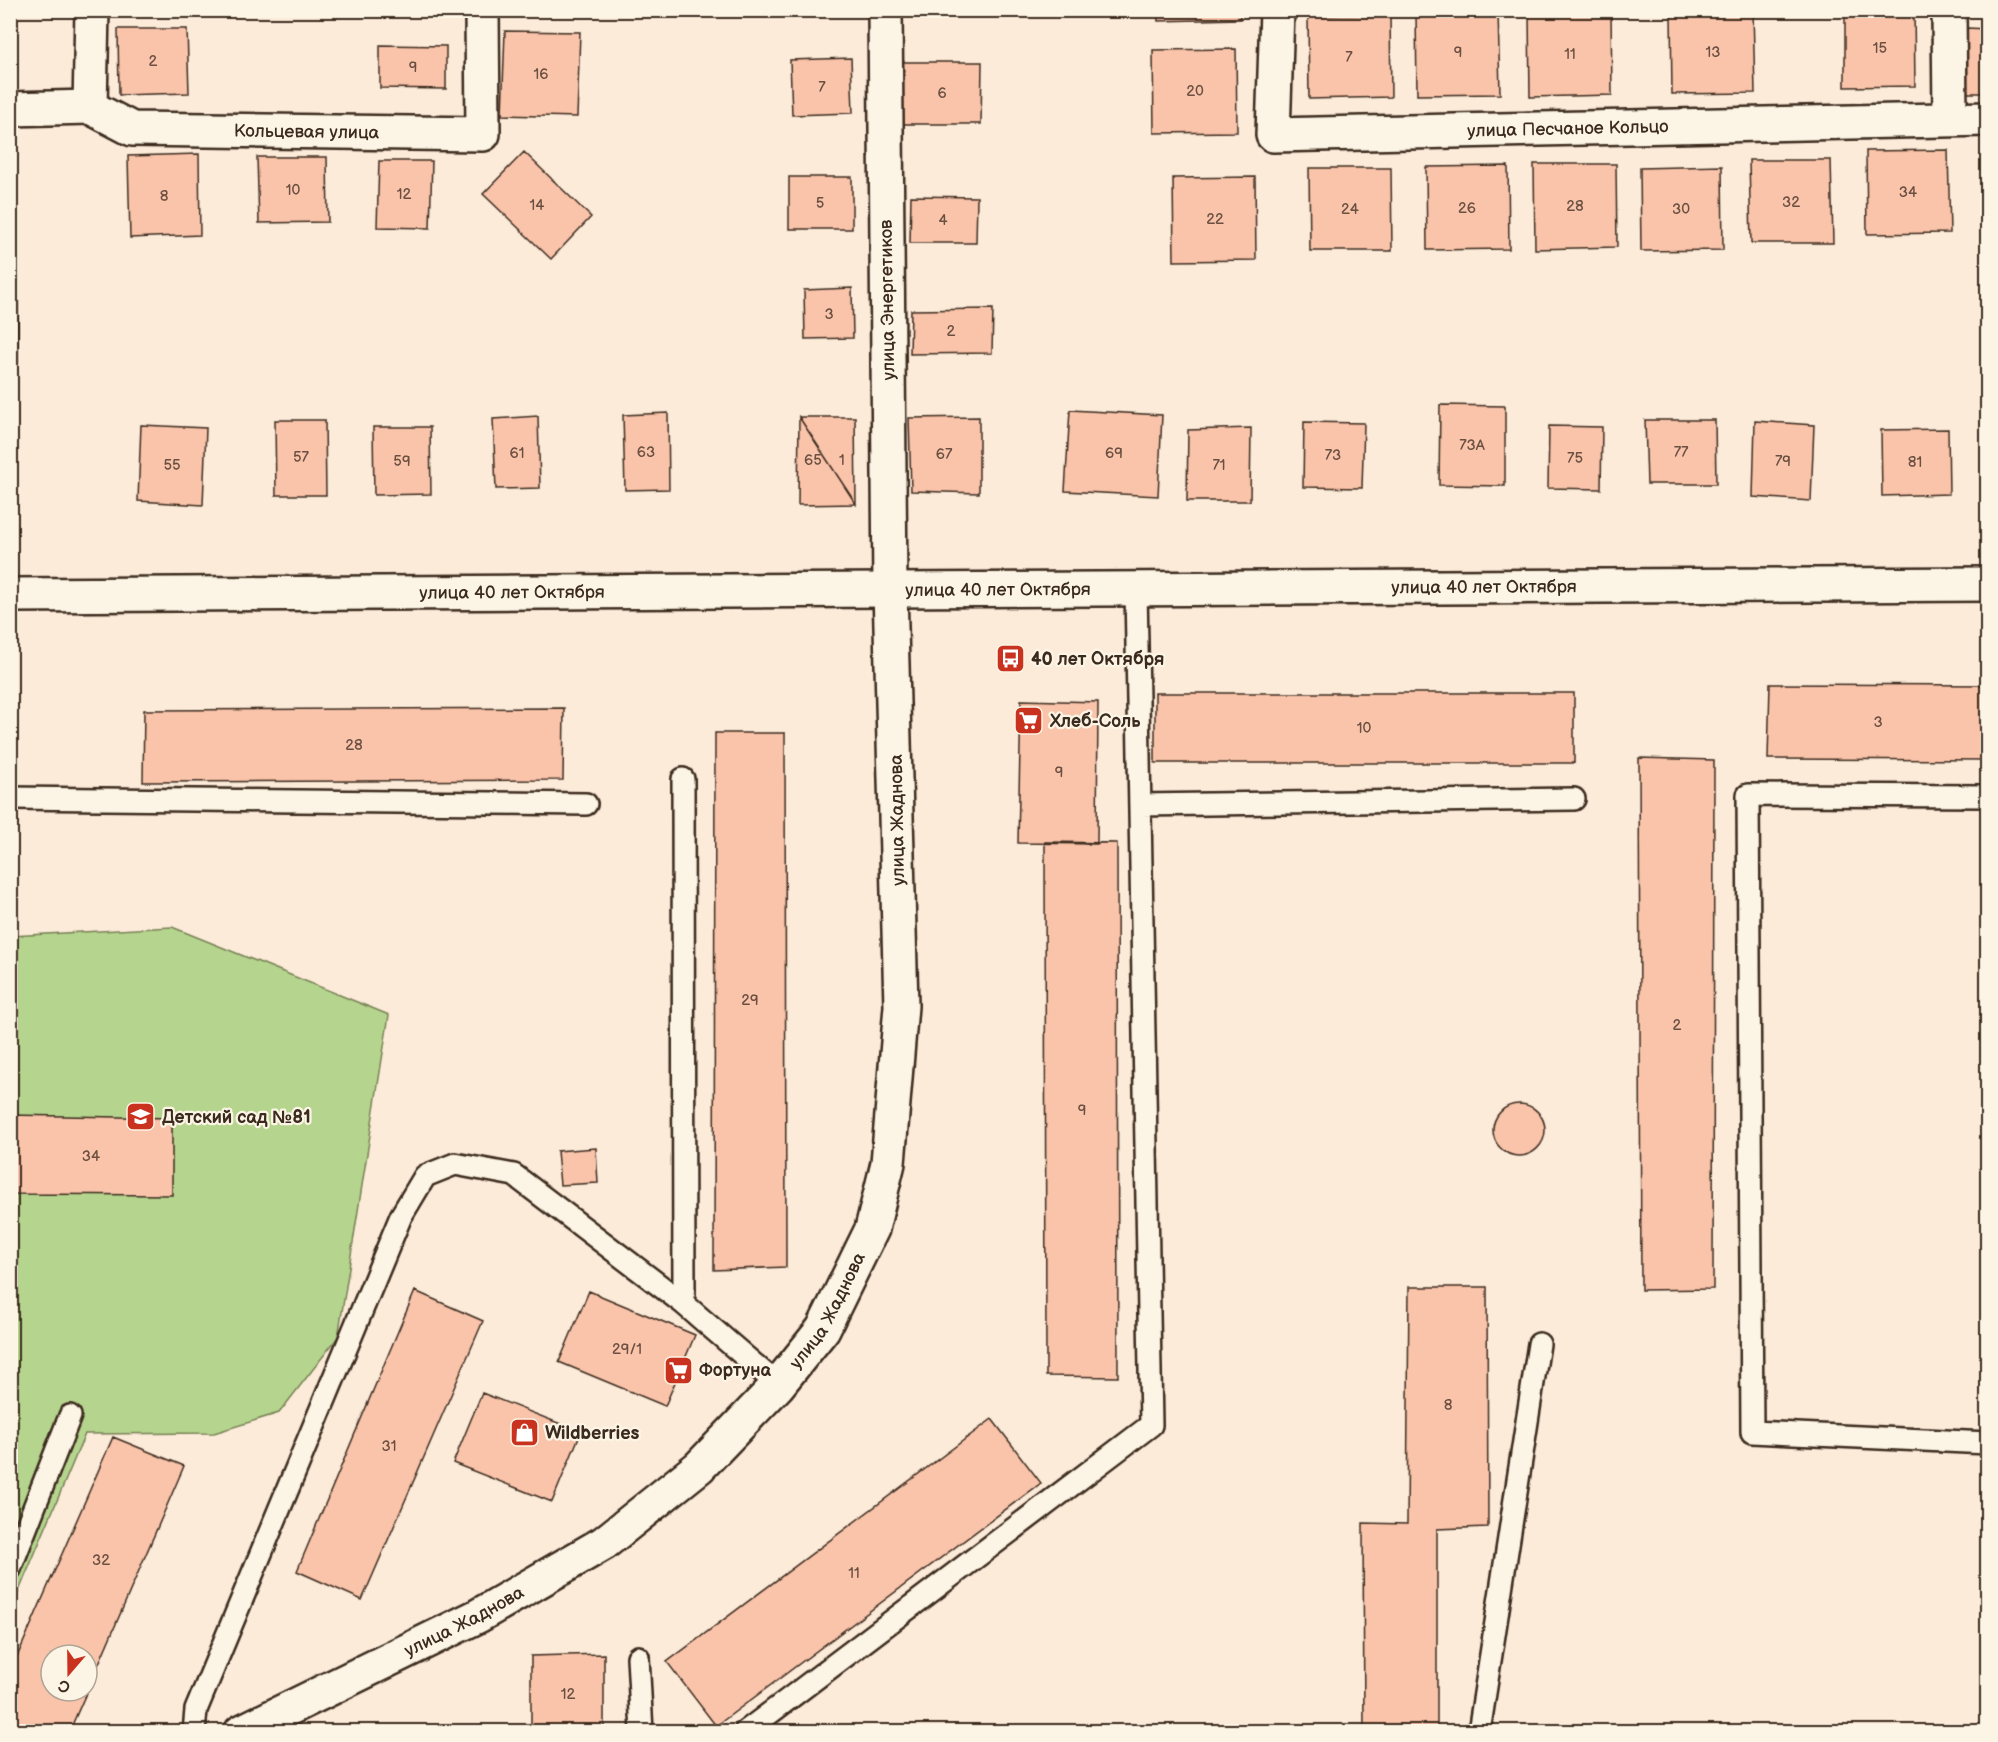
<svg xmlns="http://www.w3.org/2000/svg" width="1998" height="1742" font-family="'Balsamiq Sans',sans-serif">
<rect width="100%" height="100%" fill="#fcebd9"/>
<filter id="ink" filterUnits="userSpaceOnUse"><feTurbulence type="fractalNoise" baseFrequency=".0167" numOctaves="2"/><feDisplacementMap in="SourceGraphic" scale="12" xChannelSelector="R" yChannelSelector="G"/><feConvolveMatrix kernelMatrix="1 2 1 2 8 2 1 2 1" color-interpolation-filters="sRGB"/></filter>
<g filter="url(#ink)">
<path fill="#b5d58e" stroke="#788056" stroke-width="1.5" d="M 172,927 L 389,1015 L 338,1337 L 279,1413 L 214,1433 L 85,1434 L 11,1610 L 11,936 Z"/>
<path fill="#fac4ab" stroke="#3b2a1e" stroke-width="1.5" d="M 1157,10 L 1240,10 L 1240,19 L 1158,21 Z
M 1753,10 L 1755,93 L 1672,94 L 1671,11 Z
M 1845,10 L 1914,10 L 1915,86 L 1845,87 Z
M 1416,11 L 1498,11 L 1500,94 L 1417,95 Z
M 1611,12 L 1612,95 L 1530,97 L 1529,14 Z
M 1390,14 L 1391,97 L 1309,99 L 1308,16 Z
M 1967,28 L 1988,29 L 1988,93 L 1966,93 Z
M 118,29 L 187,29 L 189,93 L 119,95 Z
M 505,31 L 580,32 L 577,117 L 502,115 Z
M 380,45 L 446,46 L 446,89 L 380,88 Z
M 1236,49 L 1237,132 L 1154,133 L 1153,50 Z
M 851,58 L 853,113 L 792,115 L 790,60 Z
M 903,62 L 982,62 L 981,124 L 902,124 Z
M 1948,150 L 1950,233 L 1867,234 L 1866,151 Z
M 524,152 L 591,217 L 551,259 L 483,194 Z
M 199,154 L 200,235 L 130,238 L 128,156 Z
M 257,157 L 327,157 L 328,222 L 259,223 Z
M 1749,160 L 1831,160 L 1833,243 L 1751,243 Z
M 1986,160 L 1988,160 L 1988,225 L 1984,225 Z
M 379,161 L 432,161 L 430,228 L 377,227 Z
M 1534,164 L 1616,164 L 1617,247 L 1535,249 Z
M 1508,166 L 1509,249 L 1427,250 L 1426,167 Z
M 1722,166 L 1723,250 L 1641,251 L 1640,168 Z
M 1309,168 L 1391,168 L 1392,251 L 1310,251 Z
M 789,177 L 852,177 L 852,229 L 789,229 Z
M 1255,177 L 1256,260 L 1174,261 L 1173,178 Z
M 911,196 L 977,197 L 976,243 L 910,243 Z
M 852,288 L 853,338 L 805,339 L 804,290 Z
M 10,295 L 18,295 L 18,363 L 10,363 Z
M 993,309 L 992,353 L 910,354 L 911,310 Z
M 1440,405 L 1505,406 L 1505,486 L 1439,485 Z
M 1070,410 L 1162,415 L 1158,496 L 1065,491 Z
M 668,413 L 669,489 L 625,490 L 623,415 Z
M 538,416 L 540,488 L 496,489 L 493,419 Z
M 799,417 L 855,417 L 856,504 Z
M 799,417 L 856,504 L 798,505 Z
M 979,417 L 979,493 L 911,491 L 909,418 Z
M 275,420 L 325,420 L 326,495 L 276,495 Z
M 1645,420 L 1715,420 L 1716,484 L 1647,484 Z
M 1755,421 L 1814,425 L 1811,501 L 1753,497 Z
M 1304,422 L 1364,423 L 1362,488 L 1303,487 Z
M 141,425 L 206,428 L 203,505 L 138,501 Z
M 1549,426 L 1602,427 L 1601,489 L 1548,488 Z
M 373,427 L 430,427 L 431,494 L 374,495 Z
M 1251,428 L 1250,501 L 1187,501 L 1188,430 Z
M 1948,429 L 1949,494 L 1882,496 L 1881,430 Z
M 1985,438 L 1988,438 L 1988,496 L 1986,496 Z
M 1770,684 L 1988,685 L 1988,760 L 1768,759 Z
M 1155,693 L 1574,693 L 1574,763 L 1155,763 Z
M 1021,700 L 1098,702 L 1097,844 L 1018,843 Z
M 564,708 L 563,780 L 143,782 L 144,710 Z
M 715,733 L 785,733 L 786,1267 L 714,1270 Z
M 1639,758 L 1714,760 L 1713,1289 L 1641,1290 Z
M 1045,842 L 1117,843 L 1118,1377 L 1046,1376 Z
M1493 1130a26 26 0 1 1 52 0a26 26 0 1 1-52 0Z
M 10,1115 L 172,1118 L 172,1195 L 10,1194 Z
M 596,1148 L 598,1183 L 560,1185 L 557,1151 Z
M 1409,1287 L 1487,1287 L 1488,1527 L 1437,1529 L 1437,1732 L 1364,1732 L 1363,1523 L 1407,1524 Z
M 415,1291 L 483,1321 L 362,1600 L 297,1571 Z
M 589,1291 L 695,1335 L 665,1406 L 559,1362 Z
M 482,1393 L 581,1432 L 552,1502 L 453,1463 Z
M 992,1419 L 1041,1483 L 716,1726 L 667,1662 Z
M 113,1437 L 184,1466 L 87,1691 L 87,1655 L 51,1655 L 51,1691 L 87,1691 L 69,1732 L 37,1732 L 10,1721 L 10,1673 Z
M 604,1654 L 604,1732 L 531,1732 L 531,1656 Z"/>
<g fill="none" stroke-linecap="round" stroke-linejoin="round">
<defs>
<path id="service" d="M 683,779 L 684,1304 L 778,1385
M 1988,796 L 1748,795 L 1752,1432 L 1988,1443
M 10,798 L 586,804
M 1141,805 L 1574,799
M 10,1569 L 70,1416
M 638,1657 L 642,1732
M 194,1732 L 196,1710 L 401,1216 L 425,1176 L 455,1164 L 514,1175 L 684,1304
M 745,1732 L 1151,1425 L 1136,589
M 1479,1732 L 1539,1344"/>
<g id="minor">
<path id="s1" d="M 1277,10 L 1273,135 L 1988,119"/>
<path d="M 1949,10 L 1950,118"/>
<path d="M 90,107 L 92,10"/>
<path id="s2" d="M 10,109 L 90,107 L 132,129 L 483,134 L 482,10"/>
<path id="s3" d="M 10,595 L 1988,584"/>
<path id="s4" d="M 241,1732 L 478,1616 L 604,1543 L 699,1467 L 778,1385 L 823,1329 L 872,1229 L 888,1163 L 901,1006 L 890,589 L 885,10"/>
</g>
</defs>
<use href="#service" stroke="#3b2a1e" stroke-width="26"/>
<use href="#minor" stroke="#3b2a1e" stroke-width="38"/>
<use href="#service" stroke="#fcf5e5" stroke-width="21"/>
<use href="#minor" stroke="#fcf5e5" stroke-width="33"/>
</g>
</g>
<defs>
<symbol id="bus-square" viewBox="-11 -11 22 22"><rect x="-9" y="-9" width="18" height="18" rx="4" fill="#c8321e" stroke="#fcf5e5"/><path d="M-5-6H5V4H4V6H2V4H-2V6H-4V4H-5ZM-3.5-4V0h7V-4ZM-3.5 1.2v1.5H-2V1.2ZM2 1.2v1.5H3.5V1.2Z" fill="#fff"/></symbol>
<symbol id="supermarket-square" viewBox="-11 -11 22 22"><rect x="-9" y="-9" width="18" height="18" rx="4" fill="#c8321e" stroke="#fcf5e5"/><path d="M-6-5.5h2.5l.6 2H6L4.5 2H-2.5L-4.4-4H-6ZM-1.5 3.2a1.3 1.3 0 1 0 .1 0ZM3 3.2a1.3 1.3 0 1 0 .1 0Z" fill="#fff"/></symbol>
<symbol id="school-square" viewBox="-11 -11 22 22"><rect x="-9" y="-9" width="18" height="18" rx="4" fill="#c8321e" stroke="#fcf5e5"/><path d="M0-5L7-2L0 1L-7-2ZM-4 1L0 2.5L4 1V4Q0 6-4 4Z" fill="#fff"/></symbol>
<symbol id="shop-square" viewBox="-11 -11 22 22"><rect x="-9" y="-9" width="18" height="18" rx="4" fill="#c8321e" stroke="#fcf5e5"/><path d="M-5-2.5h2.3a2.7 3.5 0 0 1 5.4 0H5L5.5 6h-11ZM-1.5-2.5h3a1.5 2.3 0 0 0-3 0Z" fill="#fff"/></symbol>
</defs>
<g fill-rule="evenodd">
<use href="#bus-square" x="994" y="642" width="33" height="33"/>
<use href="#supermarket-square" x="1012" y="704" width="33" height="33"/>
<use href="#school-square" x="124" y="1100" width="33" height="33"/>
<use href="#supermarket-square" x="662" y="1354" width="33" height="33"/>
<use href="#shop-square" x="508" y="1416" width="33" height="33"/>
</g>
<g text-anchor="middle" stroke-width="4.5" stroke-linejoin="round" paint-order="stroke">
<g font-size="15" fill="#6b5041">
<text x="1880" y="53">15</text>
<text x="1458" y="57">9</text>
<text x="1713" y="57">13</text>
<text x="1570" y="59">11</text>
<text x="1349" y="62">7</text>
<text x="153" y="66">2</text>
<text x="413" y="72">9</text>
<text x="541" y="79">16</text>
<text x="822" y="92">7</text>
<text x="1195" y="96">20</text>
<text x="942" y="98">6</text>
<text x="293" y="195">10</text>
<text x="1908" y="197">34</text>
<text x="404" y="199">12</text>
<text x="164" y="201">8</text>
<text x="1791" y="207">32</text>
<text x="820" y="208">5</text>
<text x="537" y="210">14</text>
<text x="1575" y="211">28</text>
<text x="1467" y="213">26</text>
<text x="1350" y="214">24</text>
<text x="1681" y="214">30</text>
<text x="1215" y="224">22</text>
<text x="943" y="225">4</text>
<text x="829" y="319">3</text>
<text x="951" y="336">2</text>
<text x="1472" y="450">73А</text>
<text x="646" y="457">63</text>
<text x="1681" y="457">77</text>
<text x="517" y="458">61</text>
<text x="1114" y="458">69</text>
<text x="944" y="459">67</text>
<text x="1333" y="460">73</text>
<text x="301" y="462">57</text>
<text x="1575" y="463">75</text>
<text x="813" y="465">65</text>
<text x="842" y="465">1</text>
<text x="402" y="466">59</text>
<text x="1783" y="466">79</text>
<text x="1915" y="467">81</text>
<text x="172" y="470">55</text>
<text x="1219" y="470">71</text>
<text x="1878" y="727">3</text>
<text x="1364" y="733">10</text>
<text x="354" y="750">28</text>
<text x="1059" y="777">9</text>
<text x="750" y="1005">29</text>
<text x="1677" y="1030">2</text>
<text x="1082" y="1115">9</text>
<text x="91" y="1161">34</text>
<text x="627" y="1354">29/1</text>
<text x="1448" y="1410">8</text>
<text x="389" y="1451">31</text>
<text x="101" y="1565">32</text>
<text x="854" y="1578">11</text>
<text x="568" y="1699">12</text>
</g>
<g font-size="18" fill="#3b2a1e" stroke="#fcf5e5">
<text dy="6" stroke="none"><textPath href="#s1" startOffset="420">улица Песчаное Кольцо</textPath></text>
<text dy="6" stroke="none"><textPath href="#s2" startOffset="302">Кольцевая улица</textPath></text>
<text transform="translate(887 300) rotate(-91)" y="6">улица Энергетиков</text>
<text dy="6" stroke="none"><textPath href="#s3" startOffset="1474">улица 40 лет Октября</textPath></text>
<text dy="6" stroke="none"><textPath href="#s3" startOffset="988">улица 40 лет Октября</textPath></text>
<text dy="6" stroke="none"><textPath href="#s3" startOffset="502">улица 40 лет Октября</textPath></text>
<text transform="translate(897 820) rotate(-91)" y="6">улица Жаднова</text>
<text dy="6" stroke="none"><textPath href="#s4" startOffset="735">улица Жаднова</textPath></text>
<text dy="6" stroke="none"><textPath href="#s4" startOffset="249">улица Жаднова</textPath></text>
</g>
<g font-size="18" font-weight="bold" fill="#3b2a1e" stroke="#fcf5e5" text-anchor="start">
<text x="1031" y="665">40 лет Октября</text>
<text x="1050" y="727">Хлеб-Соль</text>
<text x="162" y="1123">Детский сад №81</text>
<text x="699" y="1376">Фортуна</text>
<text x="545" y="1439">Wildberries</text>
</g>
</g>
<rect width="1998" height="1742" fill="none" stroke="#fcf5e5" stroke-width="36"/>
<rect x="18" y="18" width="1962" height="1706" fill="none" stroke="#3b2a1e" stroke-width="2" filter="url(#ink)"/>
<g transform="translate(69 1673) rotate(200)"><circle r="28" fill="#fcf5e5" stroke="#afa495" stroke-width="1.5"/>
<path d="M0-4.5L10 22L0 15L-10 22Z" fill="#c8321e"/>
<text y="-9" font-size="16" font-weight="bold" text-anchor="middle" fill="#3b2a1e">С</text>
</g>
</svg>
